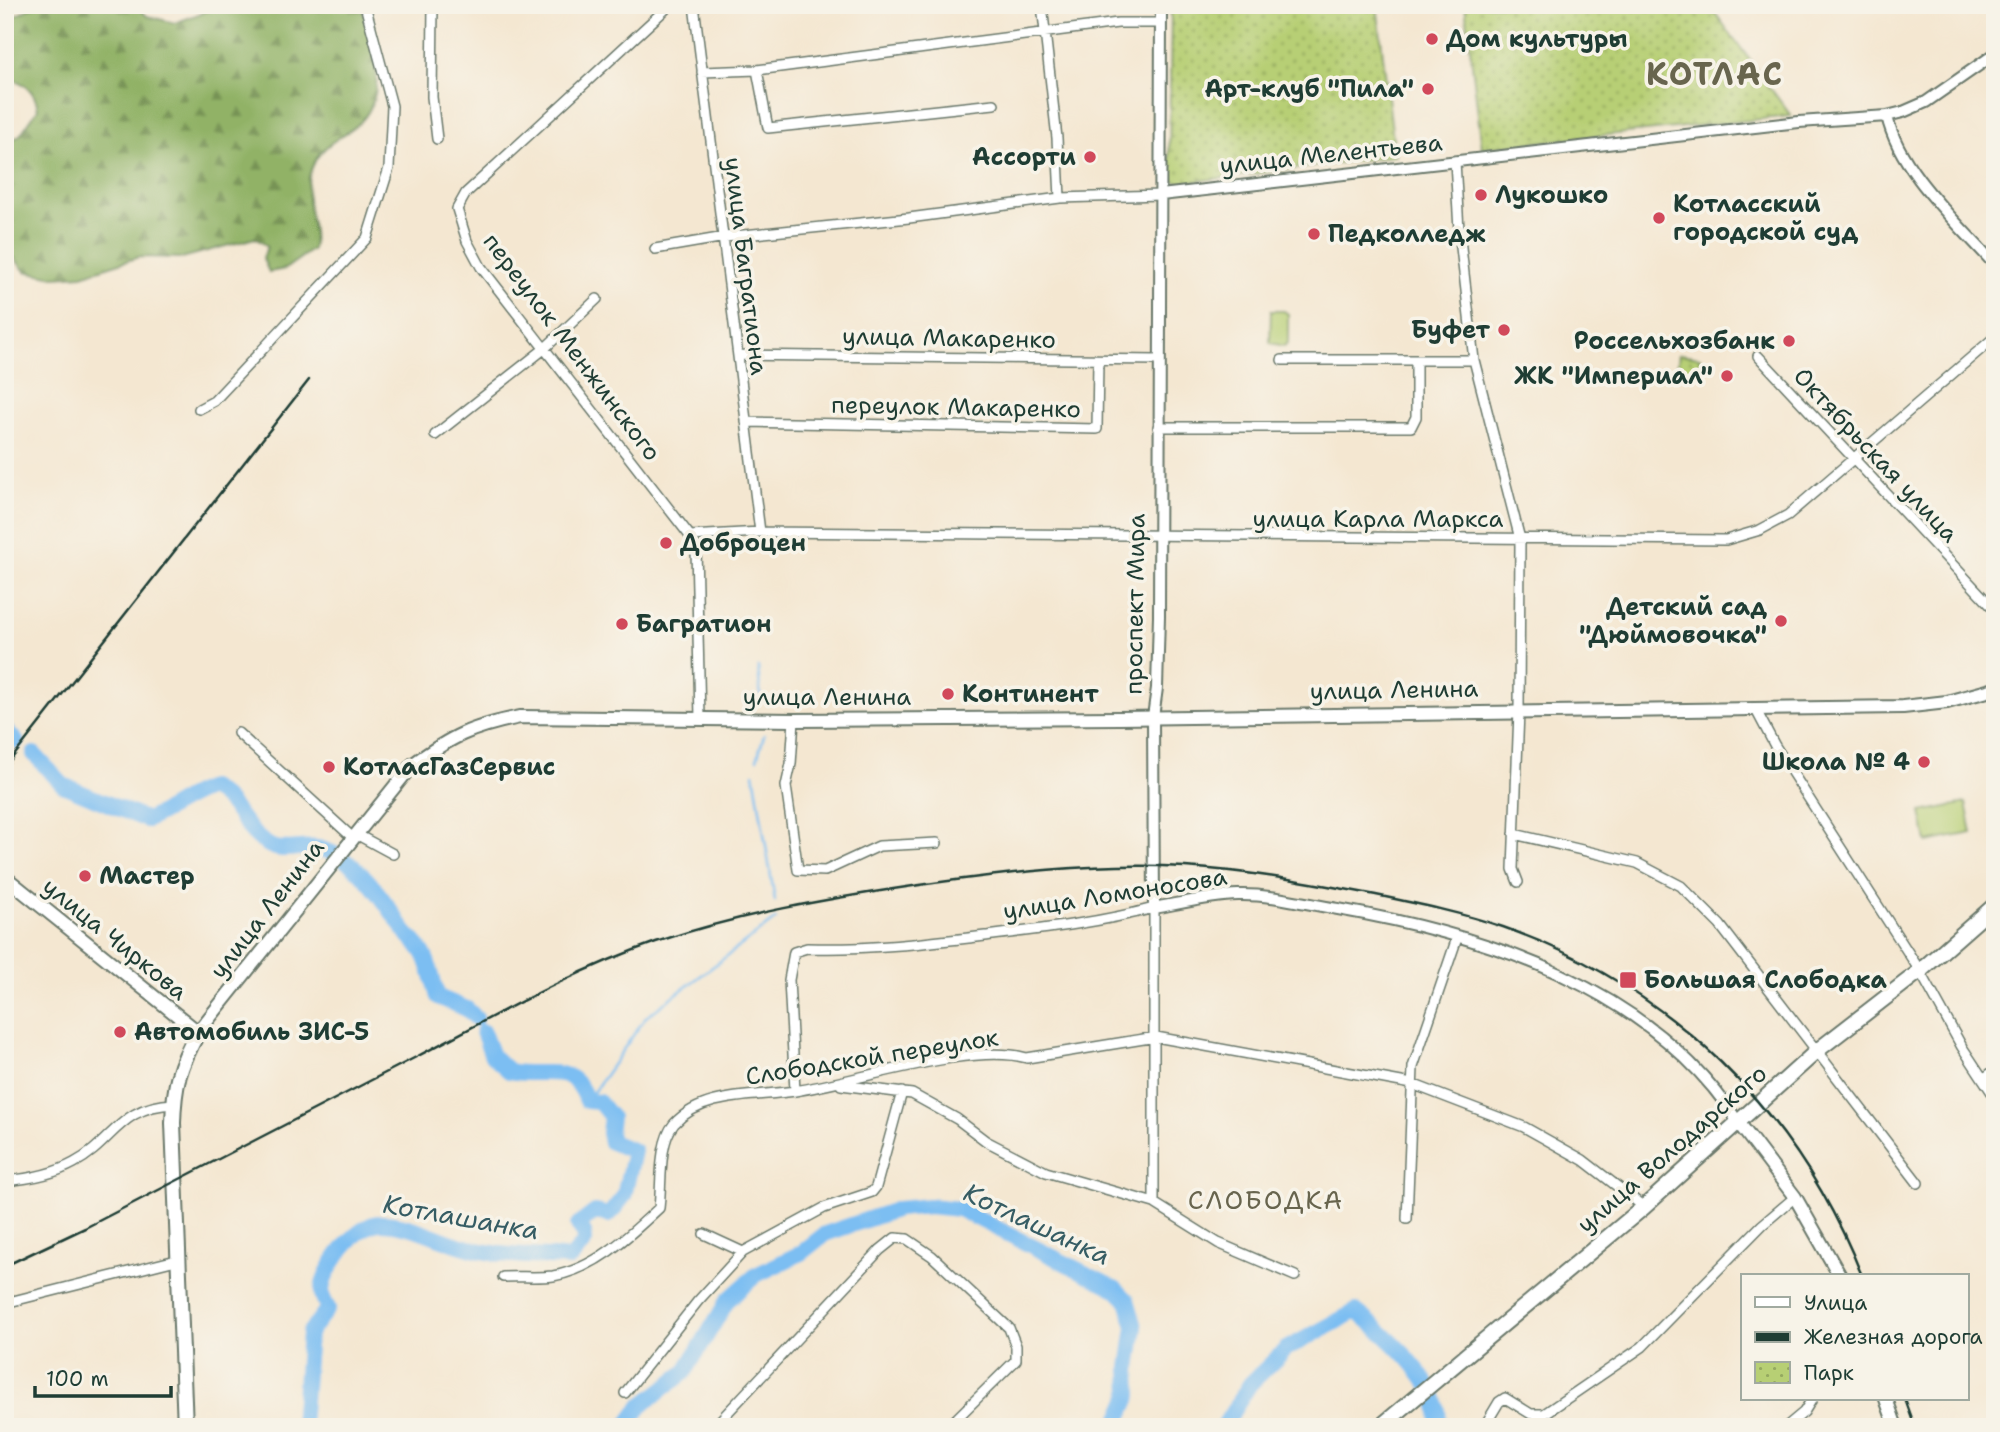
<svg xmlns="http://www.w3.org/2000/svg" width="2000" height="1432" font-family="'Shantell Sans',sans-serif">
<defs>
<pattern id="forest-firs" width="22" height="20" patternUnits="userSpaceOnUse" patternTransform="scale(1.75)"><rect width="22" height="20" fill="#91b266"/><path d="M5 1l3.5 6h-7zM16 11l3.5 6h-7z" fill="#769255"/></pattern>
<pattern id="park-dots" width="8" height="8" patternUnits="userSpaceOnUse" patternTransform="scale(1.75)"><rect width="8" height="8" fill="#b7cf74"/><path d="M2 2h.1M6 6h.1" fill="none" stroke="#94a960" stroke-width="1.8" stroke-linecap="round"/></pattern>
</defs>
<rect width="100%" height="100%" fill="#f7f3e8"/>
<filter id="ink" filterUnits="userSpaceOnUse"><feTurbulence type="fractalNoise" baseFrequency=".0143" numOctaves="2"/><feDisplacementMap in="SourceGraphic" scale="14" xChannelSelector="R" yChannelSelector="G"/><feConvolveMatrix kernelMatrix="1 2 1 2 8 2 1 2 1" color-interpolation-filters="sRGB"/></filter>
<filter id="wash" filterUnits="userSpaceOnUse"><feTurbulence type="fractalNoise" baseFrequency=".00686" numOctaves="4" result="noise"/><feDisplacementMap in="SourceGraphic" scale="28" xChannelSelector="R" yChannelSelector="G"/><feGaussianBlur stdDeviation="1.57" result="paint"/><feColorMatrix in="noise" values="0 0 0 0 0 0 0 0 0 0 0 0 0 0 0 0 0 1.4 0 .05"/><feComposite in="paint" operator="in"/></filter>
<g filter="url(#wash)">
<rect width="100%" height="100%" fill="#f4e7d1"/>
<path fill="#b7cf74" stroke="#6b8654" stroke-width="2" d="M 1271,311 L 1284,311 L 1288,314 L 1288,343 L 1284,346 L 1270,343 Z
M 1966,803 L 1972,833 L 1927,842 L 1921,812 Z"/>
<path fill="url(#forest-firs)" stroke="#58784d" stroke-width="2" d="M 36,5 L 136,5 L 147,16 L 175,23 L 222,5 L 361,5 C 372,41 392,97 356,126 C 342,137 324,144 315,161 C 297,196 317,216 313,249 L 285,269 L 269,272 L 263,259 L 267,246 L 255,238 L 182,258 L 139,257 L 82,275 L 54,277 L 25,271 L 5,247 L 5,144 L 20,135 L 38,109 C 35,91 24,80 5,79 L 5,21 Z"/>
<path fill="url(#park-dots)" stroke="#6b8654" stroke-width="2" d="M 1171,5 L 1377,5 L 1395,156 L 1182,183 L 1173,181 L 1169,172 Z
M 1465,5 L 1709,5 L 1791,116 L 1482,148 Z
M 1679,354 L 1700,357 L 1698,374 L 1677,371 Z"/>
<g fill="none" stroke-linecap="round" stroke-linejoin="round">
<path stroke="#7cbef2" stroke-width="2.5" d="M 758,667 L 761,700
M 757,759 L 764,735
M 754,773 L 775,901
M 587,1101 L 646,1017 L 776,919"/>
<path stroke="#7cbef2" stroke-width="16" d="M 5,729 L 16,741
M 34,754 L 63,785 L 147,820 C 169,811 187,795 210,788 C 237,801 243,832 270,846 C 283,853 303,845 318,848 C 358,858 381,896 402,927 C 408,937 420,945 425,956 C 431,969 434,984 438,997 L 467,1009 L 476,1018
M 302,1427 L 309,1333 L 328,1308 C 326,1304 322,1298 322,1293 C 321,1271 357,1223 380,1223 C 409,1222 441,1241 469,1248 C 501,1257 538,1256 571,1258 L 585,1241 L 584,1233 L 578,1225 L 595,1212 L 609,1215 L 624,1196 L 634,1151 L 611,1142 L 609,1133 L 611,1117 L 599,1102 L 587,1101 C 572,1059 546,1079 509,1071 L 492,1056 L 483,1032
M 626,1427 L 641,1406 L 685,1372 L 728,1300 L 756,1275 L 801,1253 L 825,1234 L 898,1209 L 929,1206 L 959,1209 L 1116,1289 L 1127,1300 L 1135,1327 L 1129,1368 L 1130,1395 L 1116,1427
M 1223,1427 L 1250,1384 L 1286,1349 L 1356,1311 C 1384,1333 1449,1387 1437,1427"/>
</g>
</g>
<g filter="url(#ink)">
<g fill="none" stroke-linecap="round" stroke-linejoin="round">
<defs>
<path id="minor" d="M 433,5 L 432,97 L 437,139
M 670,5 L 466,193 L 457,209 L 467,241 L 481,267 L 690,536 L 696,549 L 700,718
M 694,5 L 760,532
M 1042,5 L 1057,138 L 1060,198
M 757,70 L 768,128 L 994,104
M 702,72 L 757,70 L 1118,23 L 1161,23
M 1455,161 L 1459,230 L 1474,360 L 1520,539 L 1519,711 L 1513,869 L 1518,882
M 655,249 L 725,237 L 909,218 L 1060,198 L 1161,195
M 739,355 L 1158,360
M 1758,356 L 1995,610
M 1282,360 L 1474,360
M 199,409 L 214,401 L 367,238 L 389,168 L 392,106 L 365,5
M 746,422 L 1097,429 L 1098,360
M 1158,427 L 1411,427 L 1416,417 L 1416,360
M 435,435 L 544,349 L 597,299
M 690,536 L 760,532 L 1726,540 L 1760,530 L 1788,515 L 1995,337
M 1756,710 L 1775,746 L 1920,971 L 1962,1047 L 1995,1097
M 794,720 L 791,764 L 786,786 L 798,870 L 825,871 L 879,846 L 937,843
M 238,733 L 353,838
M 356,834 L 393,854
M 1514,834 L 1637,863 L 1681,886 L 1720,925 L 1918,1183
M 1983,1079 L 1995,1070
M 841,1085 L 912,1094 L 957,1119 L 986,1141 L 1046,1172 L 1154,1203 L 1218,1243 L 1295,1276
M 795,1091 L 789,980 L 794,952 L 807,948 C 867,950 926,943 985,936 C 1043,929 1098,923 1154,908 L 1154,1203
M 5,1181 C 27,1179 54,1174 74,1163 C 114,1142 119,1106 174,1104
M 1407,1219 L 1413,1067 L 1457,938
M 704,1234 L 743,1252
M 503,1277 C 519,1276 537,1278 553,1276 C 595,1269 629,1236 659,1208 C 662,1184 658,1143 674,1124 C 685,1112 699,1105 715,1101 C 741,1094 769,1095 795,1091 C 857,1082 970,1042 1027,1058 L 1156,1037 L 1412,1084 L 1524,1127 L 1583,1160 L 1644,1207
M 5,1303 L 180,1259
M 625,1393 L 698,1301 L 743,1252 L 824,1208 L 872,1192 L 876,1187 L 902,1092
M 714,1427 L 880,1250 L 895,1238 L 907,1239 L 932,1256 L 1009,1328 L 1016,1346 L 1016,1360 L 952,1423
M 937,1427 L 952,1423 L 955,1425
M 1484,1427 L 1499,1402 L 1505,1398 L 1531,1414 L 1544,1414 L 1642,1347 L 1762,1225 L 1795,1197
M 1786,1427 L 1804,1412 L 1812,1399"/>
<path id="tertiary" d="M 1161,5 L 1159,616 L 1157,688 L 1153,717 L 1154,908 C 1182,903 1210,896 1238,895 C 1271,894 1306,904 1338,909 C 1487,935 1652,988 1738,1122
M 1887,116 C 1899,171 1958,223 1995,265
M 1161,195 L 1799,122 L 1887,116 L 1903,112 L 1926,102 L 1995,54"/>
<path id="secondary" d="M 5,877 L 198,1032 L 412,765 C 452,736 471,727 520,717 L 794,720 L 1120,718 L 1903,707 L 1947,702 L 1995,689
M 1738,1122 L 1795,1197 L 1840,1276
M 1886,1399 L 1896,1427"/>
<path id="primary" d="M 185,1427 L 173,1123 C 174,1085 179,1066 198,1032
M 1380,1427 L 1644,1207 L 1818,1050 L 1920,971 L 1995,905"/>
</defs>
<use href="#minor" stroke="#6a786b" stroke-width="12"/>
<use href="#tertiary" stroke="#6a786b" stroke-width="14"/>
<use href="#secondary" stroke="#6a786b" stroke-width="16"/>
<use href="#primary" stroke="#6a786b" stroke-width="18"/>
<use href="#minor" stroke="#fff" stroke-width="9"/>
<use href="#tertiary" stroke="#fff" stroke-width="10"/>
<use href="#secondary" stroke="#fff" stroke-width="12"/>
<use href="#primary" stroke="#fff" stroke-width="14"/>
<path stroke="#1f3d34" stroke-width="2.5" d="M 5,767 L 309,380
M 5,1266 L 85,1228 C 196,1171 307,1113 418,1056 C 496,1015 572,971 656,942 C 739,914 826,899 913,886 C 1003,873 1094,862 1185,867 C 1250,871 1313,883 1376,895 C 1419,904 1462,913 1503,927 C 1670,986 1798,1113 1862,1276
M 1905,1399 L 1915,1427"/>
</g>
</g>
<g fill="#d1495b" stroke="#f7f3e8" stroke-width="2.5">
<circle cx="1432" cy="39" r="7"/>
<circle cx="1428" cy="89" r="7"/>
<circle cx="1090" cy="157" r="7"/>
<circle cx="1481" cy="195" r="7"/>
<circle cx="1659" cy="218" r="7"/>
<circle cx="1314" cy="234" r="7"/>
<circle cx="1504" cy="330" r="7"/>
<circle cx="1789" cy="341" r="7"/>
<circle cx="1727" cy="376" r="7"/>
<circle cx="666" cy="543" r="7"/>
<circle cx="1781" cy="621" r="7"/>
<circle cx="622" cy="624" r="7"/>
<circle cx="948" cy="694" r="7"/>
<circle cx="1924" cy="762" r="7"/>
<circle cx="329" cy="767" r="7"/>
<circle cx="85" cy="876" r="7"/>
<rect x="1619" y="971" width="18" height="18" rx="3.5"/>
<circle cx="120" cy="1032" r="7"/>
</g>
<g text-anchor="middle" stroke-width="7" stroke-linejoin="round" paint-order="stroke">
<g font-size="24" font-weight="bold" fill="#1f3d34" stroke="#f7f3e8" text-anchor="start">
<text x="1446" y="47">Дом культуры</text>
<text x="1414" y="97" text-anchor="end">Арт-клуб "Пила"</text>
<text x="1076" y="165" text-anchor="end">Ассорти</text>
<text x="1495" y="203">Лукошко</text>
<text x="1673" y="212">Котласский<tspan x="1673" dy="28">городской суд</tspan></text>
<text x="1328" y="242">Педколледж</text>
<text x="1490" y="338" text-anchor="end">Буфет</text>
<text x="1775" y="349" text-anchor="end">Россельхозбанк</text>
<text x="1713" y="384" text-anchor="end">ЖК "Империал"</text>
<text x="680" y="551">Доброцен</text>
<text x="1767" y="615" text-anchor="end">Детский сад<tspan x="1767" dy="28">"Дюймовочка"</tspan></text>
<text x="636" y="632">Багратион</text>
<text x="962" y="702">Континент</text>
<text x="1910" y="770" text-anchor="end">Школа № 4</text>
<text x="343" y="775">КотласГазСервис</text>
<text x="99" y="884">Мастер</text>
<text x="1644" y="988">Большая Слободка</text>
<text x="134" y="1040">Автомобиль ЗИС-5</text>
</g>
<g font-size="24" fill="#1f3d34" stroke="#f7f3e8">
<text transform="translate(1331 154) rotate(-6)" y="8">улица Мелентьева</text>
<text transform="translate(746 266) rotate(83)" y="8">улица Багратиона</text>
<text transform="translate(949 338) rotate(1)" y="8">улица Макаренко</text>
<text transform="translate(572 347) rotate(53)" y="8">переулок Менжинского</text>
<text transform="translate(956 407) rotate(1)" y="8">переулок Макаренко</text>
<text transform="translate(1876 455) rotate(47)" y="8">Октябрьская улица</text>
<text x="1378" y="527">улица Карла Маркса</text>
<text transform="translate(1135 604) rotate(-89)" y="8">проспект Мира</text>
<text transform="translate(1394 690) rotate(-1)" y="8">улица Ленина</text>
<text x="827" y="705">улица Ленина</text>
<text transform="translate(1115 894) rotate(-9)" y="8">улица Ломоносова</text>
<text transform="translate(267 909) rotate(-52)" y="8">улица Ленина</text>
<text transform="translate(115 939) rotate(39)" y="8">улица Чиркова</text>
<text transform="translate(872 1057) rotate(-9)" y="8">Слободской переулок</text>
<text transform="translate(1672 1149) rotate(-41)" y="8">улица Володарского</text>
</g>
<g font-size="26" letter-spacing="2" fill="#68654e" stroke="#f7f3e8">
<text x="1266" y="1209">СЛОБОДКА</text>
</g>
<g font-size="26" font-style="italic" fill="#365d64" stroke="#f7f3e8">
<text transform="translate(461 1217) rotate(10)" y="9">Котлашанка</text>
<text transform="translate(1037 1224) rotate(25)" y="9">Котлашанка</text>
</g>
<g font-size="32" font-weight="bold" letter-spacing="2" fill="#68654e" stroke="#f7f3e8">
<text x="1715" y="85">КОТЛАС</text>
</g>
</g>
<rect width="2000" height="1432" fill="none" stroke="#f7f3e8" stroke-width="28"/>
<rect x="1741" y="1274" width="228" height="126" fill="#f7f3e8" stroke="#a1aaa0" stroke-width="2"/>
<rect x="1755" y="1297" width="35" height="10" fill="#ffffff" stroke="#a1aaa0" stroke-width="2"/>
<text x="1804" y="1310" font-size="21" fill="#1f3d34">Улица</text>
<rect x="1755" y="1332" width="35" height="10" fill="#1f3d34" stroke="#a1aaa0" stroke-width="2"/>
<text x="1804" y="1344" font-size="21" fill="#1f3d34">Железная дорога</text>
<rect x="1755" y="1362" width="35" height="21" fill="url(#park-dots)" stroke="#a1aaa0" stroke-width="2"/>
<text x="1804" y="1380" font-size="21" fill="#1f3d34">Парк</text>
<path d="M35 1386v10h136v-10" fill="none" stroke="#1f3d34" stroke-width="3.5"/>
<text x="46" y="1386" font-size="21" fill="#1f3d34" stroke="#f7f3e8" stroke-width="5" paint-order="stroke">100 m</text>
</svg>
